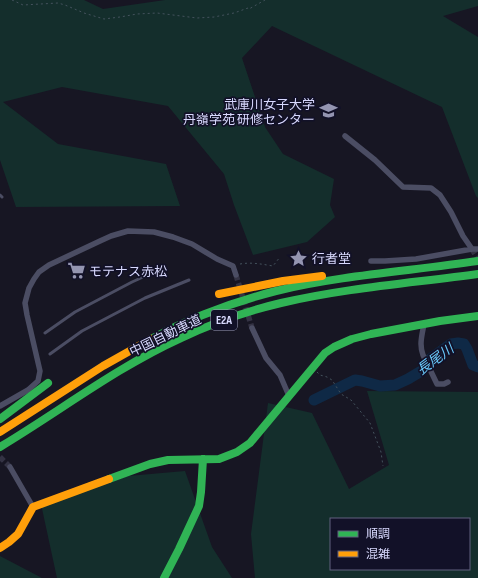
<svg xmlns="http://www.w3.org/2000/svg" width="478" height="578" font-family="'Sofia Sans Condensed','Noto Sans JP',sans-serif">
<rect width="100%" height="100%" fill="#171623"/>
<path fill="#142e2c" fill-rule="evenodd" d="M 0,0 L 84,0 L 103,9 L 165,0 L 478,0 L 478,6 L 443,16 L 478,37 L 478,198 L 476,196 L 442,107 L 272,26 L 242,58 L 265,127 L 283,154 L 334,179 L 330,205 L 335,217 L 307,242 L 253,255 L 234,205 L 224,174 L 168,106 L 62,87 L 3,102 L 58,144 L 166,164 L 180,206 L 16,207 L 0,160 Z
M 367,391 L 478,392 L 478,578 L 255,578 L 251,534 L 268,403 L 312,413 L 349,489 L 389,465 ZM 331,519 L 469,519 L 469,569 L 331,569 Z
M 185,471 L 212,547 L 232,578 L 57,578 L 41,504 L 128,476 Z
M 0,556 L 42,578 L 0,578 Z"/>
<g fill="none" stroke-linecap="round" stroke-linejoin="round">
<path stroke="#0f2946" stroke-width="11" d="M 314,400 L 355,380 L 362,381 L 380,386 L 395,385 L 408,379 L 423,370 L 429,360 L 451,344 L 458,343 L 464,344 L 467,349 L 473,365 L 478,367"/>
<path stroke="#343344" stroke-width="5.5" stroke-dasharray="5.5 3" stroke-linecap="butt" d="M 472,249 L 478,259
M 236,275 L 252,328
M 0,457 L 10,467"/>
<path stroke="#44525d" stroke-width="1" stroke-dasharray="2 3" stroke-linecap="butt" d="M 12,0 L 23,5 L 58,3 L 65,5 L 84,13 L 104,19 L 120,17 L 137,14 L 157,13 L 197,18 L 214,17 L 234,13 L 248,8 L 249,9 L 265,0
M 240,264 C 251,262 261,264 273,266 L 280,257
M 317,372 L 320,375 L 327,377 L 332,380 L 341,394 L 351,400 L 370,423 L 381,452 L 383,466"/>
<path stroke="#4b4d63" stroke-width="3" d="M 0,195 L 2,197
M 45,333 L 75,312 L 132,282 L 163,268
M 50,354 L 82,331 L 145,298 L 189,280"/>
<path stroke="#4b4d63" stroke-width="5.5" d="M 345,136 L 375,160 L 403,187 L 431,188 L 440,195 L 451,212 L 463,236 L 472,249
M 371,261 L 385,261 L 416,259 L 472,249 L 478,249
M 424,324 C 422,335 419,345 423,355 L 437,384 L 444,384 L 448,382
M 252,328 L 266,358 L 280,375 L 289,396
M 0,406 L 28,390 L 38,381 L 40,371 L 27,315 L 25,303 L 29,288 L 34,279 L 39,272 L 49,265 L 100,241 L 111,236 L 128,231 L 154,232 L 173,237 L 192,244 L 217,259 L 233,266 L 236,275
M 10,467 L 33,507"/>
<path stroke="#30b455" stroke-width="8" d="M 151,339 C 190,318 233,302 276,291 C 342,275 411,271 478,261
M 0,419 L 48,383
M 0,447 C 60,411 117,367 181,338 C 213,323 247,311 281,303 C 345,288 412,283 478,274
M 109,479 L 150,464 L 168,460 L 219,459 L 237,452 L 250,443 L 325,353 L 334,347 L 352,339 L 371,334 L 440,321 L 478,316
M 164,578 L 179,549 L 199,506 L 201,492 L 203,459"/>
<path stroke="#ff9f0a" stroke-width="8" d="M 219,294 L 283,281 L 322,276
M 0,432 L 103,366 L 151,339
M 0,548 L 9,542 L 18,534 L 33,507 L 109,479"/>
</g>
<defs>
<symbol id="university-bare" viewBox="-9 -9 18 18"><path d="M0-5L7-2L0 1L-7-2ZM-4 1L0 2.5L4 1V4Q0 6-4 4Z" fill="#9495b1" stroke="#121128" stroke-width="2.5" paint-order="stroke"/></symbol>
<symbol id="sight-bare" viewBox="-9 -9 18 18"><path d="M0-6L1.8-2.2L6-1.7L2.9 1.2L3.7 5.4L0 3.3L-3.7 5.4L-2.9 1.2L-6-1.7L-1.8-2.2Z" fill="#9495b1" stroke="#121128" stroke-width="2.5" paint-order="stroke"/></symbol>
<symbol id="supermarket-bare" viewBox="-9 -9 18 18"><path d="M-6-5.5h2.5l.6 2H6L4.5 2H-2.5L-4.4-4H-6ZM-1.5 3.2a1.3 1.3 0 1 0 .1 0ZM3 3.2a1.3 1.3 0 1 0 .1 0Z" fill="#9495b1" stroke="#121128" stroke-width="2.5" paint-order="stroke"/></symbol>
</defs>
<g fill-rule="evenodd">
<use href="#university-bare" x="316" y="98" width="25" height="25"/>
<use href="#sight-bare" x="286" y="246" width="25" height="25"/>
<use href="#supermarket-bare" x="64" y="258" width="25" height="25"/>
</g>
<g text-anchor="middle" stroke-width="3.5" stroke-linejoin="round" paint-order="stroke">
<rect fill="#121128" stroke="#9d9dbe" stroke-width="1" x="211" y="310" width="26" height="20" rx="3"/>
<g font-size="12" font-weight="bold" fill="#d8d9fe">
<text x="224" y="324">E2A</text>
</g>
<g font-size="13" fill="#d8d9fe" stroke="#121128" text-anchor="start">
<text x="315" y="109" text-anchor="end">武庫川女子大学<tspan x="315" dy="15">丹嶺学苑 研修センター</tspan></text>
<text x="312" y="263">行者堂</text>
<text x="89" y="276">モテナス赤松</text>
</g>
<g font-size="13" fill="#d8d9fe" stroke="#121128">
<text transform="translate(165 335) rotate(-26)" y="5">中国自動車道</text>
</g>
<g font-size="14" font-style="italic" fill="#69cafb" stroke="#121128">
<text transform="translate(435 359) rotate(-36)" y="5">長尾川</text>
</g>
</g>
<rect x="330" y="518" width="140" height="52" fill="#121128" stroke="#61617e"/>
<rect x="338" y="531" width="20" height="6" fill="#30b455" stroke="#61617e"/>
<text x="366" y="538" font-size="12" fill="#d8d9fe">順調</text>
<rect x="338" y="551" width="20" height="6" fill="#ff9f0a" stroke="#61617e"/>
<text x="366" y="558" font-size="12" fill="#d8d9fe">混雑</text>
</svg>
